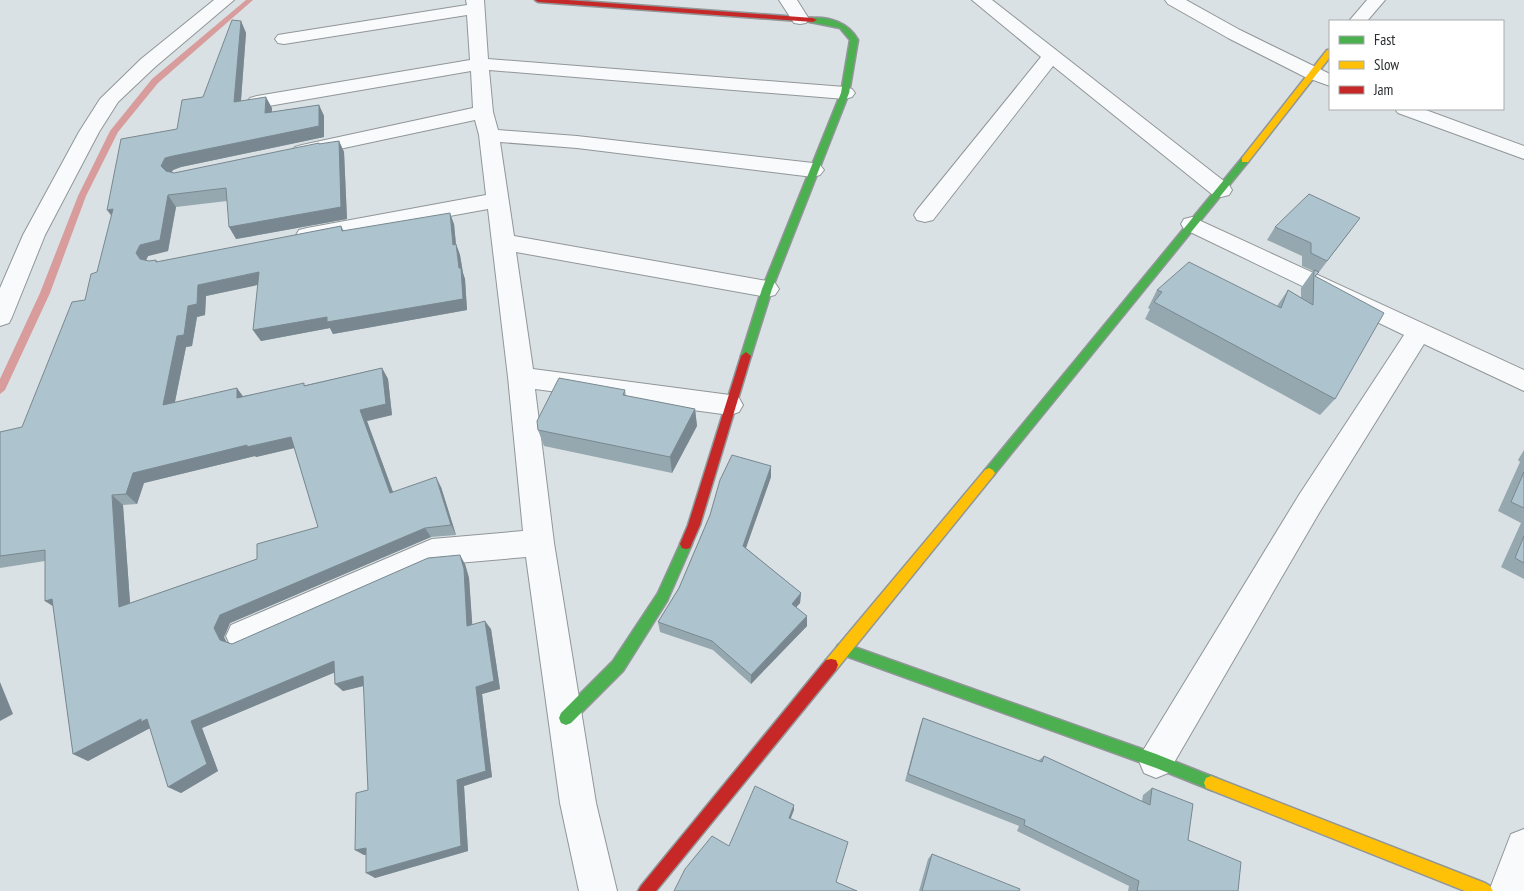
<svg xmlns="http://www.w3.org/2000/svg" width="1524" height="891" font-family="'PT Sans Narrow',sans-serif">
<rect width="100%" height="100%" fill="#dae1e4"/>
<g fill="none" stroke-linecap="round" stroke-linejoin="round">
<path fill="#d79c9b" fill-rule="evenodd" d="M 246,0 L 253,0 L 158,83 L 118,132 L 86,196 L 50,293 L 5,390 L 0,394 L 0,379 L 40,293 L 78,196 L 110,131 L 152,79 Z"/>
<defs>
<path id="street" d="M 214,0 L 234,0 L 155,67 L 118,102 L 99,132 L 45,235 L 12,317 L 9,323 L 0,326 L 0,288 L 23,235 L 79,132 L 100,99 L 141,59 Z
M 466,0 L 484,0 L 488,59 L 845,87 L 852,89 L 855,93 L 852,97 L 845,99 L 489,70 L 493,112 L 498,130 L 577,136 L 813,163 L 820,165 L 824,170 L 820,175 L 813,177 L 577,148 L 500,142 L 514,236 L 767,281 L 775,283 L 779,289 L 775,295 L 767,297 L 516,252 L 533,369 L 730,395 L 739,398 L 743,405 L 739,412 L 730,415 L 535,389 L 554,543 L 596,803 L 617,891 L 579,891 L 560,803 L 526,557 L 434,565 L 242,651 L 231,647 L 226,636 L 231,625 L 432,539 L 523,531 L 508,377 L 488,209 L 307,242 L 299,240 L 296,235 L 299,230 L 307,228 L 486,195 L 479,135 L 475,120 L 302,157 L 295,155 L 292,151 L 295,147 L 302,145 L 473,108 L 471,71 L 257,108 L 250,106 L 247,102 L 250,98 L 257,96 L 470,60 L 467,15 L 284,44 L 278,43 L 275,39 L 278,35 L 284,34 L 467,5 Z
M 779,0 L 797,0 L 809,19 L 806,23 L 800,24 L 794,23 Z
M 972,0 L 992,0 L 1229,185 L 1232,190 L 1229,195 L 1221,197 L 1213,195 L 1053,66 L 933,220 L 925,222 L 917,220 L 914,215 L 917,210 L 1041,57 Z
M 1165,0 L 1186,0 L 1240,30 L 1330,74 L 1330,86 L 1305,77 L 1228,38 L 1168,4 Z
M 1367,0 L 1385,0 L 1367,21 L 1349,21 Z
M 1395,109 L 1423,109 L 1524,146 L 1524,159 L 1398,113 Z
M 1192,217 L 1524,370 L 1524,391 L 1424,344 L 1319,513 L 1168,773 L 1156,778 L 1144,773 L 1139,761 L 1144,749 L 1299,495 L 1404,335 L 1184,229 L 1181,224 L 1184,219 Z
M 1524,829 L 1524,891 L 1489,891 L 1511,834 Z"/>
<path id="fast" d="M 810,18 C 829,16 849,23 858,40 L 849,93 L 772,289 L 751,356 L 746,360 L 741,356 L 762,289 L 841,93 L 850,40 L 840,28 L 810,22 Z
M 1245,157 L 1248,158 L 1248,162 L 993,476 L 985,476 L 983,473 L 985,470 L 1242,158 Z
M 686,539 L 690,540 L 692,544 L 667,601 L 623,671 L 571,723 L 566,725 L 561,723 L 559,718 L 561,713 L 613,661 L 658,593 L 682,540 Z
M 843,643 L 1156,754 L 1216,778 L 1218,783 L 1216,788 L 1211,790 L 1156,768 L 843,655 L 838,653 L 836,649 L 838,645 Z"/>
<path id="slow" d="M 1327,50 L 1330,50 L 1330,57 L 1248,162 L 1242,162 L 1242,158 Z
M 989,468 L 993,470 L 995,473 L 993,476 L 836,670 L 831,671 L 826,670 L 824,665 L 826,660 L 985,470 Z
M 1211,776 L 1485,883 L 1490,886 L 1493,891 L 1465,891 L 1211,790 L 1206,788 L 1204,783 L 1206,778 Z"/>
<path id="jam" d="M 535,0 L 567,0 L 813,18 L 817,20 L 813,22 L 538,2 Z
M 746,352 L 751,356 L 700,525 L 690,548 L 686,549 L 682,548 L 680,544 L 688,525 L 741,356 Z
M 831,659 L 836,660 L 838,665 L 836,670 L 656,891 L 638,891 L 641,886 L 826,660 Z"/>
</defs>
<use href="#street" stroke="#919698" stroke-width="2"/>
<use href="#fast" stroke="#919698" stroke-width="3"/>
<use href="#slow" stroke="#919698" stroke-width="3"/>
<use href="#jam" stroke="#919698" stroke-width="3"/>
<use href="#street" fill="#f9fafb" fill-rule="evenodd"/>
<use href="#fast" fill="#4caf50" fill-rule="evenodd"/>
<use href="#slow" fill="#ffc107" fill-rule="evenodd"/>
<use href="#jam" fill="#c62828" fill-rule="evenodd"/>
</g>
<path fill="#95a8b0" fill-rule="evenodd" d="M 241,21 L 246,33 L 241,101 L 272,108 L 272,112 L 319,105 L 324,116 L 324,137 L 181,167 L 173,170 L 171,173 L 174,173 L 339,141 L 344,152 L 347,219 L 236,239 L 227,201 L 176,207 L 168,251 L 148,256 L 146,261 L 149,261 L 156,260 L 157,262 L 341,226 L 344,231 L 454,224 L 456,244 L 460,255 L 463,273 L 465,279 L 467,310 L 333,334 L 330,328 L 261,341 L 253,330 L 258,285 L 206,296 L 205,315 L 197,317 L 192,346 L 186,347 L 175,402 L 243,396 L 306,385 L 382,368 L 388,379 L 392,415 L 367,421 L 393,492 L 441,487 L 456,535 L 431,537 L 230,623 L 224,637 L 227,643 L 232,644 L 465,564 L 469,578 L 472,624 L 491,629 L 500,689 L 482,694 L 492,777 L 464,786 L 468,851 L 375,878 L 366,855 L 364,855 L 355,850 L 368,790 L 364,686 L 343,691 L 335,684 L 334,672 L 202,728 L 218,771 L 181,793 L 168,787 L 150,728 L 88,761 L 73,754 L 53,606 L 45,601 L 45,561 L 0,568 L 0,432 L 22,427 L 85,300 L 97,272 L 177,129 L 203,97 ZM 294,448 L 318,527 L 257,559 L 130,603 L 123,505 L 137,504 L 144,483 L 255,456 L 256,457 Z
M 1275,227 L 1351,230 L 1316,276 L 1335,399 L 1320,415 L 1145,319 L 1150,309 L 1148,308 L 1157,290 L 1277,306 L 1288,290 L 1301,298 L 1301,288 L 1313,271 L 1302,266 L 1302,256 L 1267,240 Z
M 625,390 L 626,396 L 695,409 L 697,426 L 672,473 L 544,446 L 538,430 Z
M 1524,450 L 1524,579 L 1501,567 L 1521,523 L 1498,511 L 1520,462 L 1518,460 Z
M 771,477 L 746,548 L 801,593 L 800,603 L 796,607 L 807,626 L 751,684 L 713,650 L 660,632 L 658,622 L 679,588 L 710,515 Z
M 923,718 L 1038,761 L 1044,756 L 1142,801 L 1143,795 L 1152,788 L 1188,840 L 1238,891 L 1128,891 L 1129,886 L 1017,831 L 1019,826 L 905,781 L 920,726 Z
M 932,854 L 1019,891 L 919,891 L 928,859 Z"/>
<path fill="#798890" d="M 241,21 L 246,33 L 240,113 L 234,102 Z
M 266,97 L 272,108 L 271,125 L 265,113 Z
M 319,105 L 324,116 L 324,137 L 181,167 L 173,170 L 169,177 L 161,166 L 165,158 Z
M 339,141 L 344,152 L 347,219 L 236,239 L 229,227 Z
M 168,195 L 176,207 L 168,251 L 148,256 L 144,264 L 148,270 L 136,253 Z
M 113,209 L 116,222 L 107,210 Z
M 450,213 L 454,224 L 457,256 L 453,245 Z
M 456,244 L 460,255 L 463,273 L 465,279 L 467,310 L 333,334 L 330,328 L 261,341 L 253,330 L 459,268 Z
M 259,272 L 266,283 L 206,296 L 205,315 L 197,317 L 192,346 L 186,347 L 172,416 L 163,405 L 177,336 L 188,306 L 198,285 Z
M 382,368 L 388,379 L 392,415 L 367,421 L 397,503 L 390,493 L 360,410 Z
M 237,388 L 245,399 L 237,398 Z
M 695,409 L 697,426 L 672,473 L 670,457 Z
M 291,437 L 299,447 L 256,457 L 255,456 L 144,483 L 137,504 L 126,494 L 133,473 L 247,445 Z
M 771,466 L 771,477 L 743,556 L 743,546 Z
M 436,477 L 441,487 L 456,535 L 451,525 Z
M 112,495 L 123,505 L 131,616 L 119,607 Z
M 425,528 L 431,537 L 230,623 L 224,637 L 230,649 L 220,640 L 214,628 L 220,615 Z
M 460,555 L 465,564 L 469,578 L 473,634 L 467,626 Z
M 801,593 L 800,603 L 791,613 L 792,604 Z
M 52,599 L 59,610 L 45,601 Z
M 807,616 L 807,626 L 751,684 L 751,675 Z
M 485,621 L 491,629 L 500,689 L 482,694 L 492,777 L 464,786 L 468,851 L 375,878 L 366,873 L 457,780 L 476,687 Z
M 334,661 L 343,669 L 202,728 L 218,771 L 181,793 L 168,787 L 191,721 Z
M 363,676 L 371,684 L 343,691 L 335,684 Z
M 0,682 L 13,714 L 0,721 Z
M 141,719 L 147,719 L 152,727 L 88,761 L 73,754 Z
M 794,805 L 794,810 L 789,823 L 789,818 Z
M 366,848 L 375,853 L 364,855 L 355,850 Z"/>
<path fill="#adc3cd" stroke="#798890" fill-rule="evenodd" d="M 232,20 L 241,21 L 234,102 L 266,97 L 265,113 L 319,105 L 319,126 L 173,156 L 165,158 L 161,166 L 166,171 L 174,173 L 319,143 L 319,144 L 339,141 L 341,207 L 229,227 L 226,188 L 168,195 L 160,240 L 140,245 L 136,253 L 140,259 L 149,261 L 156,260 L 156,262 L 341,226 L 342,231 L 450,213 L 453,245 L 456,244 L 459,268 L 461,268 L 463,299 L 327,322 L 327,317 L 253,330 L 259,272 L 198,285 L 197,304 L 188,306 L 184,335 L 177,336 L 163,405 L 237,388 L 237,398 L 304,383 L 304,386 L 382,368 L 386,404 L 360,410 L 390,493 L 436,477 L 451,525 L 425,528 L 220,615 L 214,628 L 220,640 L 232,644 L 428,558 L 460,555 L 464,569 L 467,626 L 485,621 L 494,681 L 476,687 L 486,771 L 457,780 L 461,846 L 366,873 L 366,848 L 355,850 L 356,793 L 368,790 L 363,676 L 335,684 L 334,661 L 191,721 L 207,764 L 168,787 L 147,719 L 141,722 L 141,719 L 73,754 L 52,599 L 45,601 L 45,550 L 0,556 L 0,432 L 22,427 L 72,302 L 85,300 L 91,274 L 97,272 L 113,209 L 107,210 L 121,139 L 177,129 L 182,100 L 203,97 ZM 291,437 L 318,527 L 257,544 L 257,559 L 119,607 L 112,495 L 126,494 L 133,473 L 247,445 L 247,447 Z
M 1309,194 L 1360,218 L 1327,261 L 1311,253 L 1311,243 L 1275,227 Z
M 1189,262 L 1281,308 L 1288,290 L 1313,305 L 1314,270 L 1319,272 L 1315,276 L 1384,313 L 1335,399 L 1154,302 L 1162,292 L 1157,290 Z
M 559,378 L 625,390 L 623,395 L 695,409 L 670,457 L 538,430 L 537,421 Z
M 732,455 L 771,466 L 743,546 L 801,593 L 792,604 L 807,616 L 751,675 L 712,641 L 658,622 L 679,588 L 710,515 L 720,480 Z
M 1524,472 L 1524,508 L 1511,502 Z
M 1524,536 L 1524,563 L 1515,558 Z
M 923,718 L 1042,762 L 1044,756 L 1150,805 L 1152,788 L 1193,804 L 1188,840 L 1241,862 L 1238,891 L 1137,891 L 1139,881 L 1024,825 L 1025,820 L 908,774 Z
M 755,786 L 794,805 L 789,818 L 848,842 L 836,882 L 857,891 L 674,891 L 685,869 L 712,836 L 729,846 Z
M 932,854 L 1020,889 L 1019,891 L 922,891 Z"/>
<rect x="1329" y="20" width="175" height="90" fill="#ffffff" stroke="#aaabac"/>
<rect x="1339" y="36" width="25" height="8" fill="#4caf50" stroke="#aaabac"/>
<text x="1374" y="45" font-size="15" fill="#2a2e30">Fast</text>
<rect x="1339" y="61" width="25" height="8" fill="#ffc107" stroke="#aaabac"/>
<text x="1374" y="70" font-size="15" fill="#2a2e30">Slow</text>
<rect x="1339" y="86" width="25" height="8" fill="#c62828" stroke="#aaabac"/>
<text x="1374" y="95" font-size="15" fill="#2a2e30">Jam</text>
</svg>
